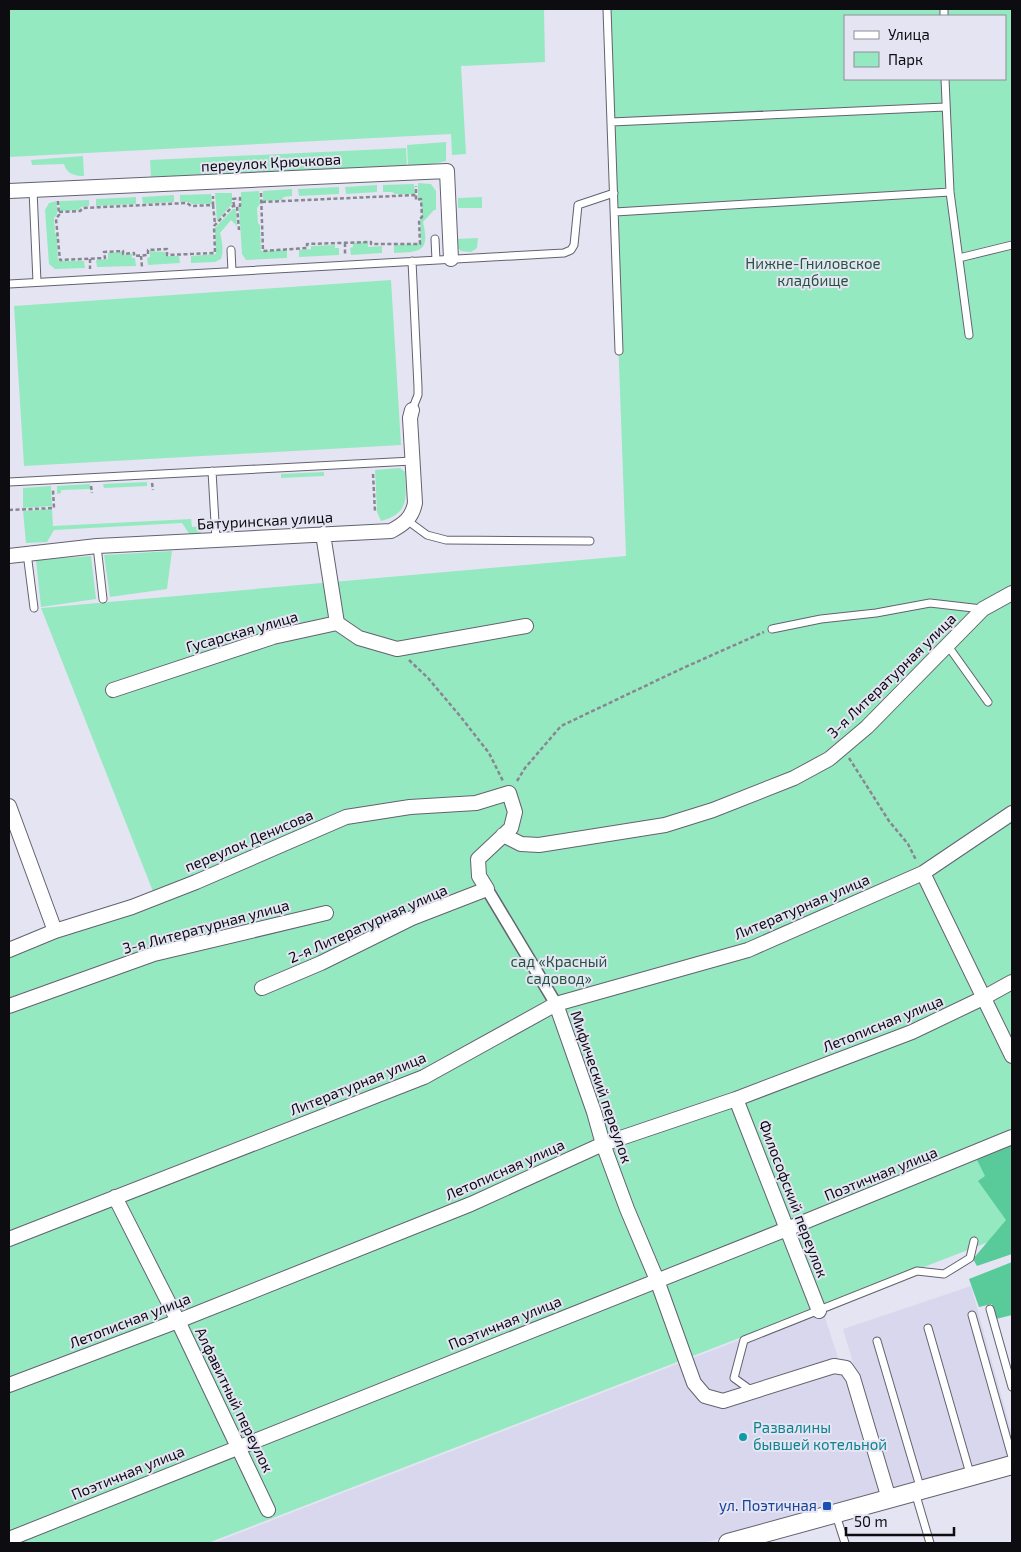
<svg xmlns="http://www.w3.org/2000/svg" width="1021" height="1552" font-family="'Exo 2',sans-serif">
<rect width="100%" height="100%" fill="#e5e4f3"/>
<path fill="#d9d7ed" d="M 971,1286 L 1012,1434 L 1012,1455 L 891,1491 L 843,1329 Z
M 822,1308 L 882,1494 L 703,1543 L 213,1543 Z"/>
<path fill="#95e9c1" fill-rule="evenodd" d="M 9,9 L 544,9 L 545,62 L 461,66 L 466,154 L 452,155 L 451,134 L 9,157 Z
M 606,9 L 1012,9 L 1012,1233 L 208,1543 L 9,1543 L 9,956 L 156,899 L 41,608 L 626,556 ZM 845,16 L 1005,16 L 1005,79 L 845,79 Z
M 446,142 L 446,161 L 429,165 L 408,165 L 407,145 Z
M 406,148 L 407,166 L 151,177 L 150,160 Z
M 83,156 L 84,176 C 74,176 67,174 64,164 L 32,165 L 31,160 Z
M 418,183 L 431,184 L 436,191 L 436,210 L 434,210 L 423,222 C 430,252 421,252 394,253 L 394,245 L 421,244 L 420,220 L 422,217 L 421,199 L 418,199 Z
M 414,184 L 415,194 L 395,194 L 392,192 L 383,192 L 383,185 Z
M 377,185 L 377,192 L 346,194 L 345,187 Z
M 339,187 L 339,194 L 299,196 L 298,189 Z
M 292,189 L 292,196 L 284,197 L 281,200 L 263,201 L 263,191 Z
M 259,191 L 260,204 L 257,208 L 258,223 L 260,225 L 261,251 L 287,250 L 287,258 L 246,260 L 242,254 L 239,208 L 241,208 L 241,192 Z
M 215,193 L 232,193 L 232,204 L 217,221 Z
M 211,194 L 212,204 L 192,204 L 189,202 L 180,202 L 180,195 Z
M 174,195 L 174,202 L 143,204 L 142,197 Z
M 136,197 L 136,204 L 96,206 L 96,199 Z
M 482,197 L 482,208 L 458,208 L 458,198 Z
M 89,200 L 89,206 L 81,207 L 78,210 L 60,211 L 60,201 Z
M 57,201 L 57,215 L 54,218 L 55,233 L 57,235 L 58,261 L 84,261 L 85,268 L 55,269 L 49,264 L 45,210 L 49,203 Z
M 233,209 L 236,209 L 237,226 L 231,220 L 220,233 C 222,240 224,251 221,259 L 215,262 L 191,263 L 191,256 L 216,254 L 215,228 Z
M 478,238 L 477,248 L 471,252 L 461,251 L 456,246 L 456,239 Z
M 368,242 L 368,247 L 382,246 L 382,253 L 351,255 L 350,248 L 353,247 L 353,243 Z
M 335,245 L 335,248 L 339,248 L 339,255 L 299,257 L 299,250 L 311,249 L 311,246 Z
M 150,251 L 165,252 L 166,256 L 179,256 L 180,263 L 148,265 L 147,258 L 150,257 Z
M 121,252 L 122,255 L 132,254 L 132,258 L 135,258 L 136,266 L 97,267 L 96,260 L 108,259 L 108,253 Z
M 391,280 L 401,445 L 24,466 L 14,306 Z
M 400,468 L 405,472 C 406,498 410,513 381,521 L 377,512 L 375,470 Z
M 324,472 L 324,476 L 281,478 L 281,474 Z
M 147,482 L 147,486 L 104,488 L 103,484 Z
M 90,484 L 90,489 L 61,490 L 61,493 L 57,494 L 57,486 Z
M 51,486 L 52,506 L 23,508 L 23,488 Z
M 52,509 L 53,526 L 191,519 L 192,527 L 202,526 L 202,531 L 199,534 L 190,535 L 182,523 L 54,530 L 47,542 L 26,543 L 23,511 Z
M 172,551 L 167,589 L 110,597 L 104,555 Z
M 91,556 L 96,599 L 41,607 L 36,560 Z"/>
<path fill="#59cb9a" d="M 1012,1145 L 1012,1254 L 977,1266 L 973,1259 L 1006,1220 L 978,1181 L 985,1176 L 977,1160 Z
M 1012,1262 L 1012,1315 L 996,1319 L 992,1304 L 979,1307 L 969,1279 Z"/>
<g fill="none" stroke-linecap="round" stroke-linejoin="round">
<defs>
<path id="service" d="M 607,9 L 619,351
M 944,9 L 944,16
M 945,79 L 950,192 L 969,335
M 611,122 L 945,107
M 33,190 L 37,282
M 615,212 L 950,192
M 435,239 L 436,260
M 231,250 L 232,271
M 959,258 L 1012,245
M 9,284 L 564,253 L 571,250 L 574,245 L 578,205 L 614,193
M 412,410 L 418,395 L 418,387 L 412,261
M 212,471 L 216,540
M 9,482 L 412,461
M 408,521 L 427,535 L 446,540 L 590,541
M 97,546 L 103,599
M 27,553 L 34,608
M 772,629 L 821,619 L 876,613 L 930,603 L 982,609
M 948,646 L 988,702
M 990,1309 L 1012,1387
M 972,1315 L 1012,1457
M 928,1328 L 971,1477
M 877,1341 L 921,1490
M 752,1391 L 734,1378 L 744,1340 L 917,1271 L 944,1274 L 970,1258 L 974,1241
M 915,1492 L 930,1543
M 836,1515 L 845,1543"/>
<path id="pedestrian" d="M 487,889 L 556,1004"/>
<path id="minor" d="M 9,191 L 447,171 L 451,259
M 323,534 L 337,623
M 9,556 L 97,546 L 391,531 C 404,524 412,518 415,503 L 410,418 L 412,410
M 113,690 L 273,637 L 337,623 L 359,638 L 397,649 L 526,626
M 9,806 L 55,931
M 503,835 L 521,844 L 539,845 L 665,825 L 713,810 L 794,778 L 829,759 L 867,727 L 983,609 L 1012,593
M 923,873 L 1012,1056
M 9,950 L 55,931 L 132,907 L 196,882 L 346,817 L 410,807 L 476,803 L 509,793 L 515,812 L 511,828 L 478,859 L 479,876 L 487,889 L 412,918 L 321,963 L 262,988
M 556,1004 L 594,1112 L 603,1144 L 627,1209 L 657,1280 L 694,1383 L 705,1396 L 723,1401 L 834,1366 L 846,1368 L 853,1378 L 889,1499
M 9,1006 L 154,954 L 326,913
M 736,1099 L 819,1311
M 115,1197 L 178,1321 L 268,1510
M 9,1239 L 424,1077 L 556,1004 L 748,950 L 923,873 L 1012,813
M 9,1385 L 178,1321 L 471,1204 L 603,1144 L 736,1099 L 912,1032 L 983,998 L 1012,982
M 9,1539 L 787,1229 L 1012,1137"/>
<path id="tertiary" d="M 728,1543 L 1012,1465"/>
</defs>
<use href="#service" stroke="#63626f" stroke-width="9"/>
<use href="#pedestrian" stroke="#63626f" stroke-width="14"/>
<use href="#minor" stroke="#63626f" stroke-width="16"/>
<use href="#tertiary" stroke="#63626f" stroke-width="20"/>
<path stroke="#878691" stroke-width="2.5" stroke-dasharray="4 2.5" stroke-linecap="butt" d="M 261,193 L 263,251 L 307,248 L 307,244 L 371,242 L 371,244 L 420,244 L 419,220 L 422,217 L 421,199 L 416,200 L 416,186
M 58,201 L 59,215 L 56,219 L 60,260 L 105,258 L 104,252 L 123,251 L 123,254 L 134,253 L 134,256 L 148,255 L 148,250 L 167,249 L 167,255 L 215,253 L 214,226 L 233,206 L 237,206 L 239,230
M 262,202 L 416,195
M 213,205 L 215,224
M 234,206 L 233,199 L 240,198 L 240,206 L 237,206
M 59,212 L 80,211 L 83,208 L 187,203 L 191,206 L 213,205 L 213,196
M 345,243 L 345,255
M 141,256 L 142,267
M 90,259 L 90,269
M 373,474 L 375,512
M 152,483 L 153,490
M 91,486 L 92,493
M 9,510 L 54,508 L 53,490
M 409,660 L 428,678 L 460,716 L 489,753 L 503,781
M 849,758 L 889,821 L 908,844 L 916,860
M 517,781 L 525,768 L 561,726 L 683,668 L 764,632"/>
<use href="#service" stroke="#fff" stroke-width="7"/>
<use href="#pedestrian" stroke="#fff" stroke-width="11"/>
<use href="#minor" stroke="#fff" stroke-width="14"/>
<use href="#tertiary" stroke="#fff" stroke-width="18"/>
</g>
<circle fill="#0f9aa8" stroke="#e5e4f3" stroke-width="2" cx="743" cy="1437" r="5"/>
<rect fill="#1a4fb4" stroke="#e5e4f3" stroke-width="2" x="822" y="1501" width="10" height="10" rx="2.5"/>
<g text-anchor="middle" stroke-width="4" stroke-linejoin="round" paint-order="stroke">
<g font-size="15" fill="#0c0c11" stroke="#e5e4f3">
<text transform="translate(271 163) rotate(-3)" y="5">переулок Крючкова</text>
<text transform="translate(265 521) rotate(-3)" y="5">Батуринская улица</text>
<text transform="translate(242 632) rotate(-16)" y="5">Гусарская улица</text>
<text transform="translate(892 676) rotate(-44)" y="5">3-я Литературная улица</text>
<text transform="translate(249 841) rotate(-23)" y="5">переулок Денисова</text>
<text transform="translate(802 907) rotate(-23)" y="5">Литературная улица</text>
<text transform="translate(368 924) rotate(-24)" y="5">2-я Литературная улица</text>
<text transform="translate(206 927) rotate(-15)" y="5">3-я Литературная улица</text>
<text transform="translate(883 1024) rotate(-22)" y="5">Летописная улица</text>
<text transform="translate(358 1084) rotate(-22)" y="5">Литературная улица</text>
<text transform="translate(601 1087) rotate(71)" y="5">Мифический переулок</text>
<text transform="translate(505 1170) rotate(-24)" y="5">Летописная улица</text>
<text transform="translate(881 1174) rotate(-22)" y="5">Поэтичная улица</text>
<text transform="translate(793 1199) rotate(69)" y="5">Философский переулок</text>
<text transform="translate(130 1321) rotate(-21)" y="5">Летописная улица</text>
<text transform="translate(505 1323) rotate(-22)" y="5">Поэтичная улица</text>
<text transform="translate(234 1400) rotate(64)" y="5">Алфавитный переулок</text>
<text transform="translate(128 1473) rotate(-22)" y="5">Поэтичная улица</text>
</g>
<g font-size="15" fill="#24533e" stroke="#e5e4f3">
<text x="813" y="269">Нижне-Гниловское<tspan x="813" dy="17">кладбище</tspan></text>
<text x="559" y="967">сад «Красный<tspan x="559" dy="17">садовод»</tspan></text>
</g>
<g font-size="15" fill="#0d838f" stroke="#e5e4f3" text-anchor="start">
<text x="753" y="1433">Развалины<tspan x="753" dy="17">бывшей котельной</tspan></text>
</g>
<g font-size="15" fill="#164399" stroke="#e5e4f3" text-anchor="end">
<text x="817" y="1511">ул. Поэтичная</text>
</g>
</g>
<rect width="1021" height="1552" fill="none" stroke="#0c0c11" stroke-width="20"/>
<rect x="844" y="15" width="162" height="65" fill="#e5e4f3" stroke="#8e8e99"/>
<rect x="854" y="31" width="25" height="8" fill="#ffffff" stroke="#8e8e99"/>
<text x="888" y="40" font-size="15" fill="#0c0c11">Улица</text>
<rect x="854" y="52" width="25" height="15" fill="#95e9c1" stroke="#8e8e99"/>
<text x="888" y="65" font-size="15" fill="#0c0c11">Парк</text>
<path d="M846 1527v8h108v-8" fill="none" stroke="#0c0c11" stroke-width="2.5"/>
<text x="854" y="1527" font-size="15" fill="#0c0c11" stroke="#e5e4f3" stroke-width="4" paint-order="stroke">50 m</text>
</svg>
